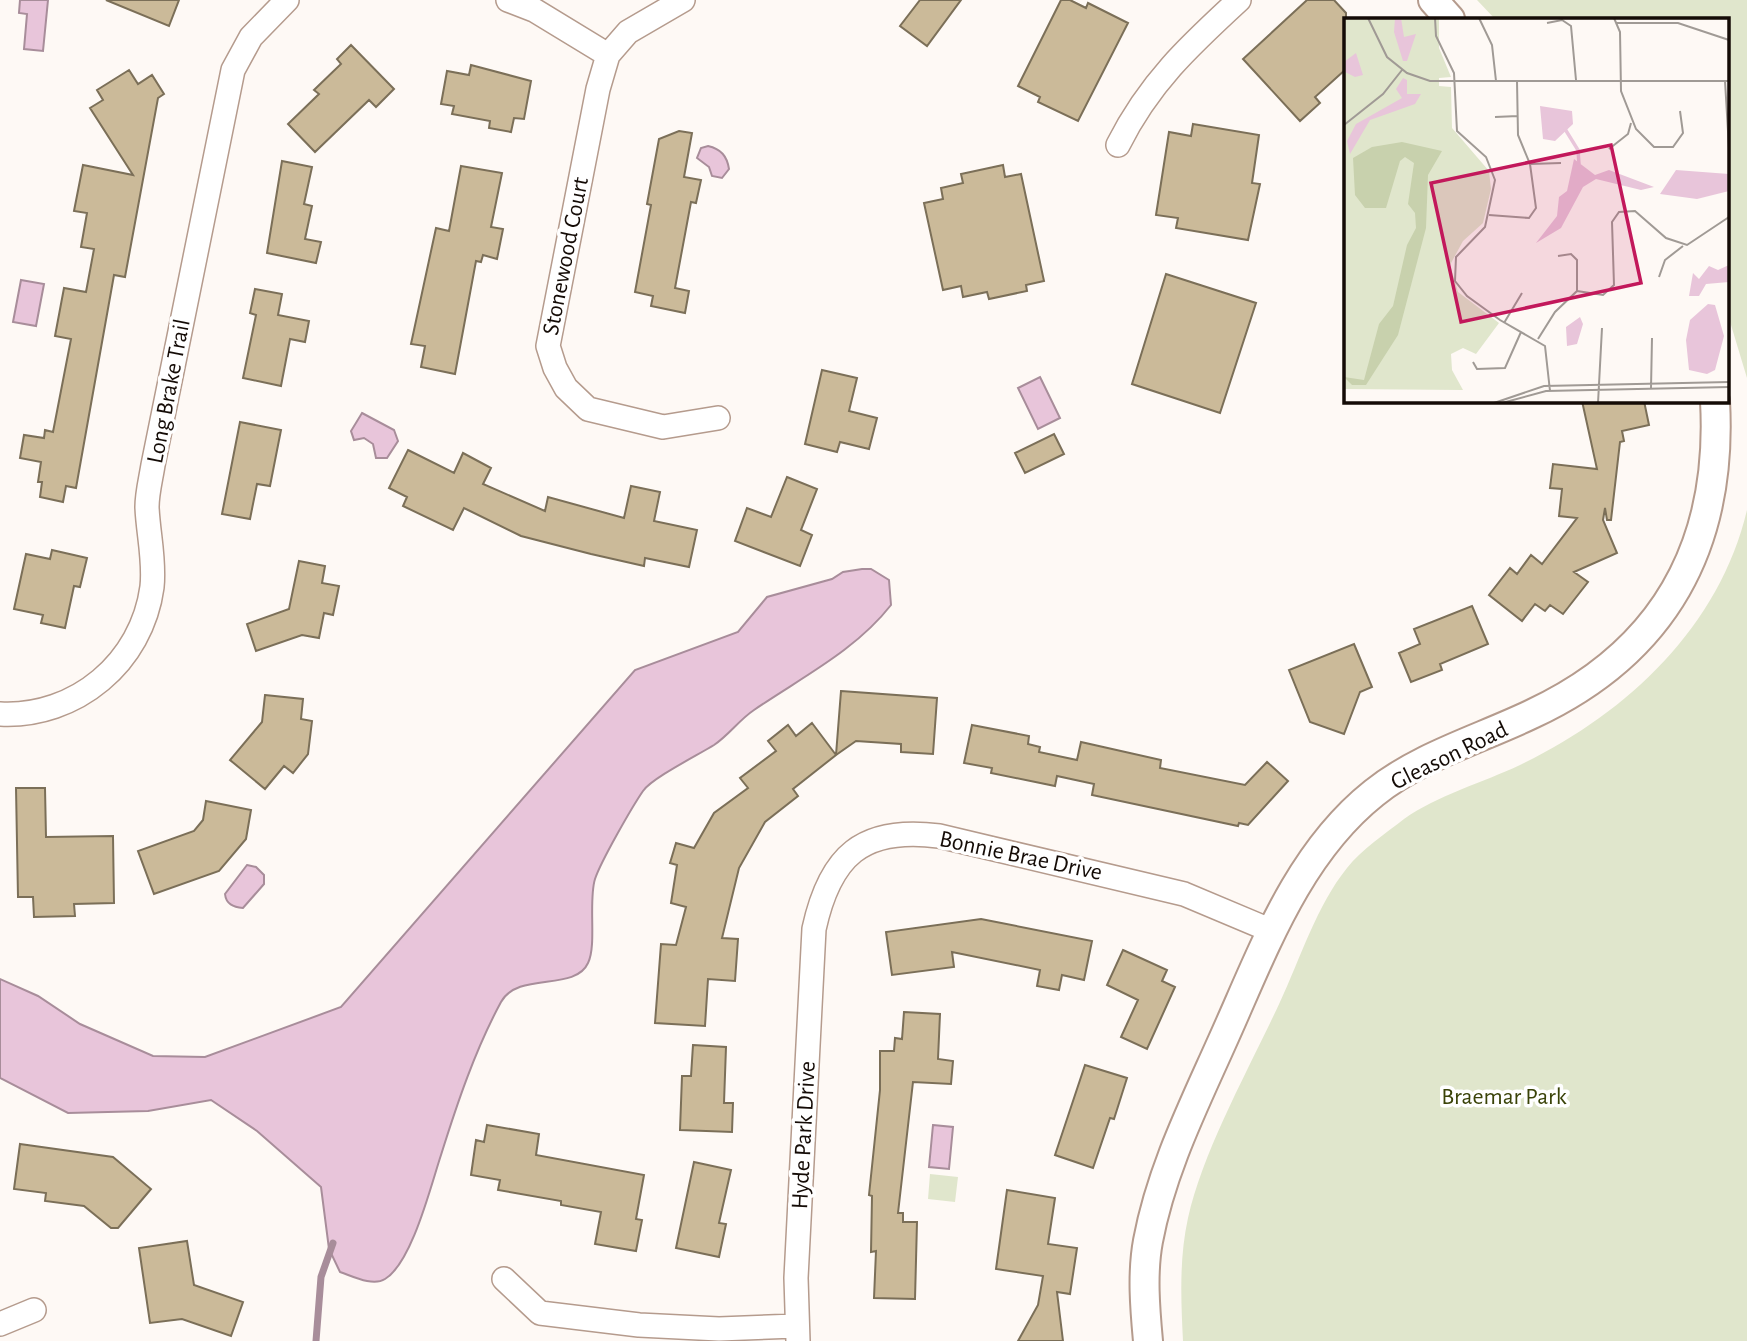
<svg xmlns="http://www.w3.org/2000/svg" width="1747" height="1341" font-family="'Alegreya Sans',sans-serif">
<rect width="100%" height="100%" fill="#fef9f5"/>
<path fill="#e0e6cc" d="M 1477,0 L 1747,0 L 1747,378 L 1728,315 L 1728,19 L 1495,19 Z
M 1747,510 L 1747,1341 L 1183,1341 C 1181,1300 1179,1259 1188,1218 C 1203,1150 1250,1067 1280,1002 C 1300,959 1317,905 1347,868 C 1361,850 1386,833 1404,819 C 1436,796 1484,782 1520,765 C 1626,714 1719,628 1747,510 Z
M 930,1174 L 958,1177 L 955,1202 L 928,1199 Z"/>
<path fill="#e8c5da" stroke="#a88d9a" stroke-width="2" d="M 20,0 L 48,0 L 43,51 L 24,49 L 27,14 L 19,13 Z
M 708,146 C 721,149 727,156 729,169 L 722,178 L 712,176 L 709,167 L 697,158 L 701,148 Z
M 21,280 L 44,284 L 36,326 L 13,322 Z
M 1040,377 L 1060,418 L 1038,429 L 1018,388 Z
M 362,413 L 394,430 L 398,441 L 387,458 L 376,458 L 373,444 L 364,438 L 354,440 L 351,431 Z
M 862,569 L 871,569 L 889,580 L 891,605 C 855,651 802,677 754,710 C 739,720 729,735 714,745 C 698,755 652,778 643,791 C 632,807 601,861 595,879 C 588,901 597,945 588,963 C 575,992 518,971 501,1002 C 475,1050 457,1104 441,1155 C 431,1185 412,1263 385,1279 C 373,1287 352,1276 340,1272 L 329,1249 L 321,1187 L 257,1131 L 211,1100 L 148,1111 L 68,1113 L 0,1078 L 0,979 L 38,996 L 80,1024 L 153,1056 L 205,1057 L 341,1007 L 635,670 L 738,632 L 767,597 L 832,579 L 843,572 Z
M 247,865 L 256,867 L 264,875 L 264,884 L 243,908 C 233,907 226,904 225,894 Z
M 933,1125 L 953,1127 L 949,1169 L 929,1167 Z"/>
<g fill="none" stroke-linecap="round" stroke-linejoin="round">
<path stroke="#a88d9a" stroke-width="7" d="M 316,1341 L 321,1277 L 333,1243"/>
</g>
<path fill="#cbba99" stroke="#7b6f58" stroke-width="2" d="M 106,0 L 179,0 L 169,26 Z
M 920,0 L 961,0 L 927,46 L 900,26 Z
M 1061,0 L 1070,0 L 1086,8 L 1088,3 L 1128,23 L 1078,121 L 1038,102 L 1040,97 L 1018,86 Z
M 1307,0 L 1334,0 L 1346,13 L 1346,69 L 1315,97 L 1320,103 L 1300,121 L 1243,59 Z
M 351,45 L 394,89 L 376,107 L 369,100 L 315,152 L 288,124 L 319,94 L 314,90 L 341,64 L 337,59 Z
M 471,65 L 531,81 L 524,119 L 514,118 L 511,132 L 489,128 L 490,121 L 452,114 L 454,106 L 441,104 L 447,71 L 469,75 Z
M 129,70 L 138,84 L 152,75 L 164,94 L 158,98 L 125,277 L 114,275 L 76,488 L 66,486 L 63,502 L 40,497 L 42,482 L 38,482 L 41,462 L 20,458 L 24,435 L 44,438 L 45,430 L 53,432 L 71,339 L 55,336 L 64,288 L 86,292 L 94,249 L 81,247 L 87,213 L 74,211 L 83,165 L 133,175 L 90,108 L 103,100 L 97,90 Z
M 1193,124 L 1259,135 L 1252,183 L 1260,184 L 1248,240 L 1176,228 L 1178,218 L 1156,215 L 1169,132 L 1191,136 Z
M 679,131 L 692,133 L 684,177 L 701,180 L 696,203 L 691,202 L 675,288 L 689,291 L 685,313 L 651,306 L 653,296 L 635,292 L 651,205 L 647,204 L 659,139 Z
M 282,161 L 312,167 L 304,204 L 312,206 L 305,239 L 321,242 L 316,263 L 267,253 Z
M 1003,165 L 1005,177 L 1021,174 L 1044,281 L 1026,285 L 1027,291 L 989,299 L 987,292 L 963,297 L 961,286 L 943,290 L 924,203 L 943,199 L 941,188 L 963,183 L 961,174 Z
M 461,166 L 502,173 L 491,227 L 503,229 L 497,259 L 483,255 L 481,262 L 476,261 L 455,374 L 421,367 L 425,346 L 411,344 L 436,228 L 449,231 Z
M 1166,274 L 1256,303 L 1220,413 L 1132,384 Z
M 255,289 L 282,294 L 278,315 L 309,321 L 305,342 L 290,339 L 281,386 L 243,378 L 256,315 L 250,313 Z
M 822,370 L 857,378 L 849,411 L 877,418 L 869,449 L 840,442 L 837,452 L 805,444 Z
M 1582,401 L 1644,401 L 1649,425 L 1622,431 L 1624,441 L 1620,442 L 1611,520 L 1607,520 L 1605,508 L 1603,520 L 1617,553 L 1574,572 L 1588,582 L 1563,614 L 1550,605 L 1545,611 L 1535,604 L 1522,621 L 1489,595 L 1510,568 L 1517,574 L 1531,555 L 1542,564 L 1577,518 L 1559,516 L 1562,489 L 1550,488 L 1553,464 L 1597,469 Z
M 240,422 L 281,430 L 270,486 L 257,484 L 250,519 L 222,514 Z
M 1054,434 L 1064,454 L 1025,473 L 1015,453 Z
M 408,450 L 454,473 L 463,453 L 491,468 L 483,484 L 545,511 L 548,497 L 624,518 L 631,486 L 660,492 L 654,521 L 697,530 L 689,567 L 645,558 L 644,566 L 591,554 L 521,536 L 464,508 L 453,530 L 403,506 L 407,497 L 389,488 Z
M 787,477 L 817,489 L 801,530 L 812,535 L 800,566 L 735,541 L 747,508 L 771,517 Z
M 52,550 L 87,558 L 80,587 L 74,586 L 65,628 L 41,623 L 43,615 L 14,609 L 26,554 L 50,559 Z
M 299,561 L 325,566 L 322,583 L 339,586 L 333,615 L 324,613 L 319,638 L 302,635 L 256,651 L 247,624 L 289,609 Z
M 1472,606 L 1488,644 L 1440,664 L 1442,670 L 1411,682 L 1399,653 L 1420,644 L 1414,629 Z
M 1354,644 L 1372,687 L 1360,692 L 1344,734 L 1310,722 L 1289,670 Z
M 841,691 L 937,698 L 933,754 L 901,752 L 901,744 L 856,741 L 836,755 Z
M 265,695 L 303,699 L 301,719 L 312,721 L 308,754 L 293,773 L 284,766 L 265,789 L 230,760 L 262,722 Z
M 812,723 L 836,755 L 793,789 L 798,796 L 765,822 L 739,868 L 722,938 L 738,939 L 735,981 L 708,979 L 705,1026 L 655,1023 L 661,944 L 676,945 L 686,907 L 671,903 L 677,865 L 670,863 L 676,843 L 694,848 L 714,813 L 748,788 L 740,778 L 776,751 L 768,741 L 788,725 L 796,736 Z
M 972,725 L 1029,736 L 1028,744 L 1040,747 L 1039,752 L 1077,760 L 1081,742 L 1161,760 L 1160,768 L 1245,785 L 1267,762 L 1288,781 L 1248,825 L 1239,823 L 1238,826 L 1092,795 L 1094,784 L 1057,776 L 1055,786 L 991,773 L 992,768 L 964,763 Z
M 16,788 L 45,788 L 46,837 L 113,836 L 114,903 L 74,904 L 75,916 L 34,917 L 33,897 L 18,897 Z
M 206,801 L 251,810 L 246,839 L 219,871 L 154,894 L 138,851 L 194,831 L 203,820 Z
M 981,919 L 1092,941 L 1084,980 L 1062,975 L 1059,990 L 1037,986 L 1040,970 L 952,952 L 954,967 L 892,975 L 886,932 Z
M 1123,950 L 1167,970 L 1162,981 L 1175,987 L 1147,1049 L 1121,1037 L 1138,1000 L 1107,985 Z
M 904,1012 L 940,1014 L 938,1059 L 953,1061 L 951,1084 L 913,1082 L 898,1213 L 903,1213 L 903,1222 L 917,1222 L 915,1299 L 874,1298 L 876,1251 L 871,1252 L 872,1196 L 869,1195 L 880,1090 L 880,1051 L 894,1051 L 895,1038 L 902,1039 Z
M 693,1045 L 726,1047 L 724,1103 L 733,1103 L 732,1132 L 680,1130 L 682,1076 L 691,1076 Z
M 1085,1065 L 1127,1078 L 1114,1119 L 1110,1118 L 1093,1168 L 1055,1155 Z
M 487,1125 L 539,1134 L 536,1155 L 644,1175 L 636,1219 L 642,1220 L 636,1251 L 595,1244 L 601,1212 L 561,1205 L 561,1201 L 498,1190 L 500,1180 L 471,1175 L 476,1140 L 484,1142 Z
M 20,1144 L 113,1157 L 151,1189 L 118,1228 L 111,1228 L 84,1206 L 45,1201 L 46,1193 L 14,1189 Z
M 694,1162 L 731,1170 L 719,1223 L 726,1224 L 719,1257 L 676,1248 Z
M 1007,1190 L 1055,1198 L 1048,1244 L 1077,1248 L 1070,1294 L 1057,1292 L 1063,1341 L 1018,1341 L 1038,1305 L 1043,1276 L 996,1269 Z
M 187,1241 L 194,1285 L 243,1302 L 231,1336 L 182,1319 L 150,1323 L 139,1248 Z"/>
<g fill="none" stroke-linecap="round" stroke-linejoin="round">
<defs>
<path id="minor" d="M 508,0 L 534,10 L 608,55
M 683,0 L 628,32 L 608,55 L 598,89 L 548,346 L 555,368 L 566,388 L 588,409 L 663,427 L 718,418
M 1118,145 C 1149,83 1189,46 1239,0
M 0,714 C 76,718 142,662 152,587 C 155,560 148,533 147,507 C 147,493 151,478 153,465 L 233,70 L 251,37 L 287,0
M 504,1279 L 540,1313 L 639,1325 L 719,1329 L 795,1326
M 0,1324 L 34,1310
M 798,1341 L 796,1278 L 814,929 C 830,856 862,826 939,836 L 1184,894 L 1272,931"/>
<path id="tertiary" d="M 1433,0 L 1450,19
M 1148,1341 C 1145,1309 1142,1273 1148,1241 C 1161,1171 1193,1107 1222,1042 C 1262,954 1296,855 1374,793 C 1420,756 1480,739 1532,714 C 1665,652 1723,545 1715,401"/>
</defs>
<use href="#minor" stroke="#b59b8d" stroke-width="26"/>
<use href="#tertiary" stroke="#b59b8d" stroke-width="32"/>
<use href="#minor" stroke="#fff" stroke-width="23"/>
<use href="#tertiary" stroke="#fff" stroke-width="28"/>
</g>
<g text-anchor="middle" stroke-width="7" stroke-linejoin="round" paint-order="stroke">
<g font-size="24" fill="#140b06" stroke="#fff">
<text transform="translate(565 256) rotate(-79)" y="8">Stonewood Court</text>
<text transform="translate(168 391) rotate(-79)" y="8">Long Brake Trail</text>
<text transform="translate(1449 755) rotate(-26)" y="8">Gleason Road</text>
<text transform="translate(1021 855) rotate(12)" y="8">Bonnie Brae Drive</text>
<text transform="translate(803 1135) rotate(-87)" y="8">Hyde Park Drive</text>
</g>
<g font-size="24" fill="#3a4308" stroke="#fff">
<text x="1504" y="1104">Braemar Park</text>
</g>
</g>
<g transform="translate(1344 18)">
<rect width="385" height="385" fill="#fef9f5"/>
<path d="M 0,0 L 95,0 L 95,30 L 107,59 L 95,60 L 95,68 L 107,69 L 108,110 L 145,153 L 147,171 L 139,205 L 119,223 L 106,247 L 114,274 L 155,305 L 132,336 L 119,330 L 107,336 L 108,352 L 119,372 L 0,371 Z" fill="#e0e6cc"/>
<path d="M 58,124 L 98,133 L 84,157 L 82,210 L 54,317 L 22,367 L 8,367 L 0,359 L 20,362 L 35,306 L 49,288 L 63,227 L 72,210 L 71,195 L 64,186 L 70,145 L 61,139 L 56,143 L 42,190 L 21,190 L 11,177 L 9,140 L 28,129 Z" fill="#c8d1ad"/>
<path d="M 51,0 L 57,0 L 60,19 L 72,16 L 63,43 L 59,43 L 50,14 ZM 12,35 L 19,57 L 11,59 L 1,54 L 0,44 ZM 59,60 L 63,62 L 63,76 L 77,76 L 71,86 L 26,102 L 6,136 L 3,123 L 12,106 L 58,80 L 52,71 ZM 196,88 L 228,93 L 229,106 L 211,123 L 199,121 ZM 230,141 L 251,157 L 265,152 L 310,169 L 297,172 L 252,161 L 239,169 L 217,210 L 192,225 L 213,198 L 215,179 L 223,173 ZM 332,152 L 385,156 L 385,173 L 353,181 L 316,176 ZM 385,247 L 385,264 L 362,266 L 355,278 L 345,278 L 349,255 L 355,261 L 365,248 L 374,252 ZM 364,286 L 371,287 L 380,318 L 371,352 L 363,356 L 345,352 L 342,322 L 346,302 ZM 236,299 L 239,306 L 233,326 L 223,328 L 222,309 Z" fill="#e8c5da"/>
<path fill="none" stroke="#e8c5da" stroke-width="3.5" d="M 221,111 L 234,132 L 235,146"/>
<path fill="none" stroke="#a09a95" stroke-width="2" d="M 24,0 L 43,39 L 63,55 L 86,63 L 385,63M 91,0 L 92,18 L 110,55 L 113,113 L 142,139 L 151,162 L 141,209 L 112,239 L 111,263 L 123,278 L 156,302 L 201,328 L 206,373M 135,0 L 148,27 L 152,63M 270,0 L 276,14 L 277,73 L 292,111 L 310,129 L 329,129 L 339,115 L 336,93M 203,5 L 218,2 L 227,8 L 232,62M 273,5 L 334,5 L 385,22M 381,63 L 385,130M 151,99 L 174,98M 0,107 L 39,76 L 58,52M 265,131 L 284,116 L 287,105M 186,146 L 217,145M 145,197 L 185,200 L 192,190 L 186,146 L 174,117 L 173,63M 315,259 L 321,242 L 339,228M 233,273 L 259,277 L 270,267 L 268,204 L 275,194 L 291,193 L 322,220 L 343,227 L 385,199M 160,305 L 178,275M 194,321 L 211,294 L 233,273 L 233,242 L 227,236 L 214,238M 129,344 L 133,351 L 161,350 L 177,314M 307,370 L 308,320M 150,385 L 200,368 L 385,364M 158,385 L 202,373 L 385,369M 254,385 L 258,310"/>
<path fill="#c2185b" fill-opacity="0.15" stroke="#c2185b" stroke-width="3.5" d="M 267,127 L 297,265 L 117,304 L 87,165 Z"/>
<rect width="385" height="385" fill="none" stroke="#140b06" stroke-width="3.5"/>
</g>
</svg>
